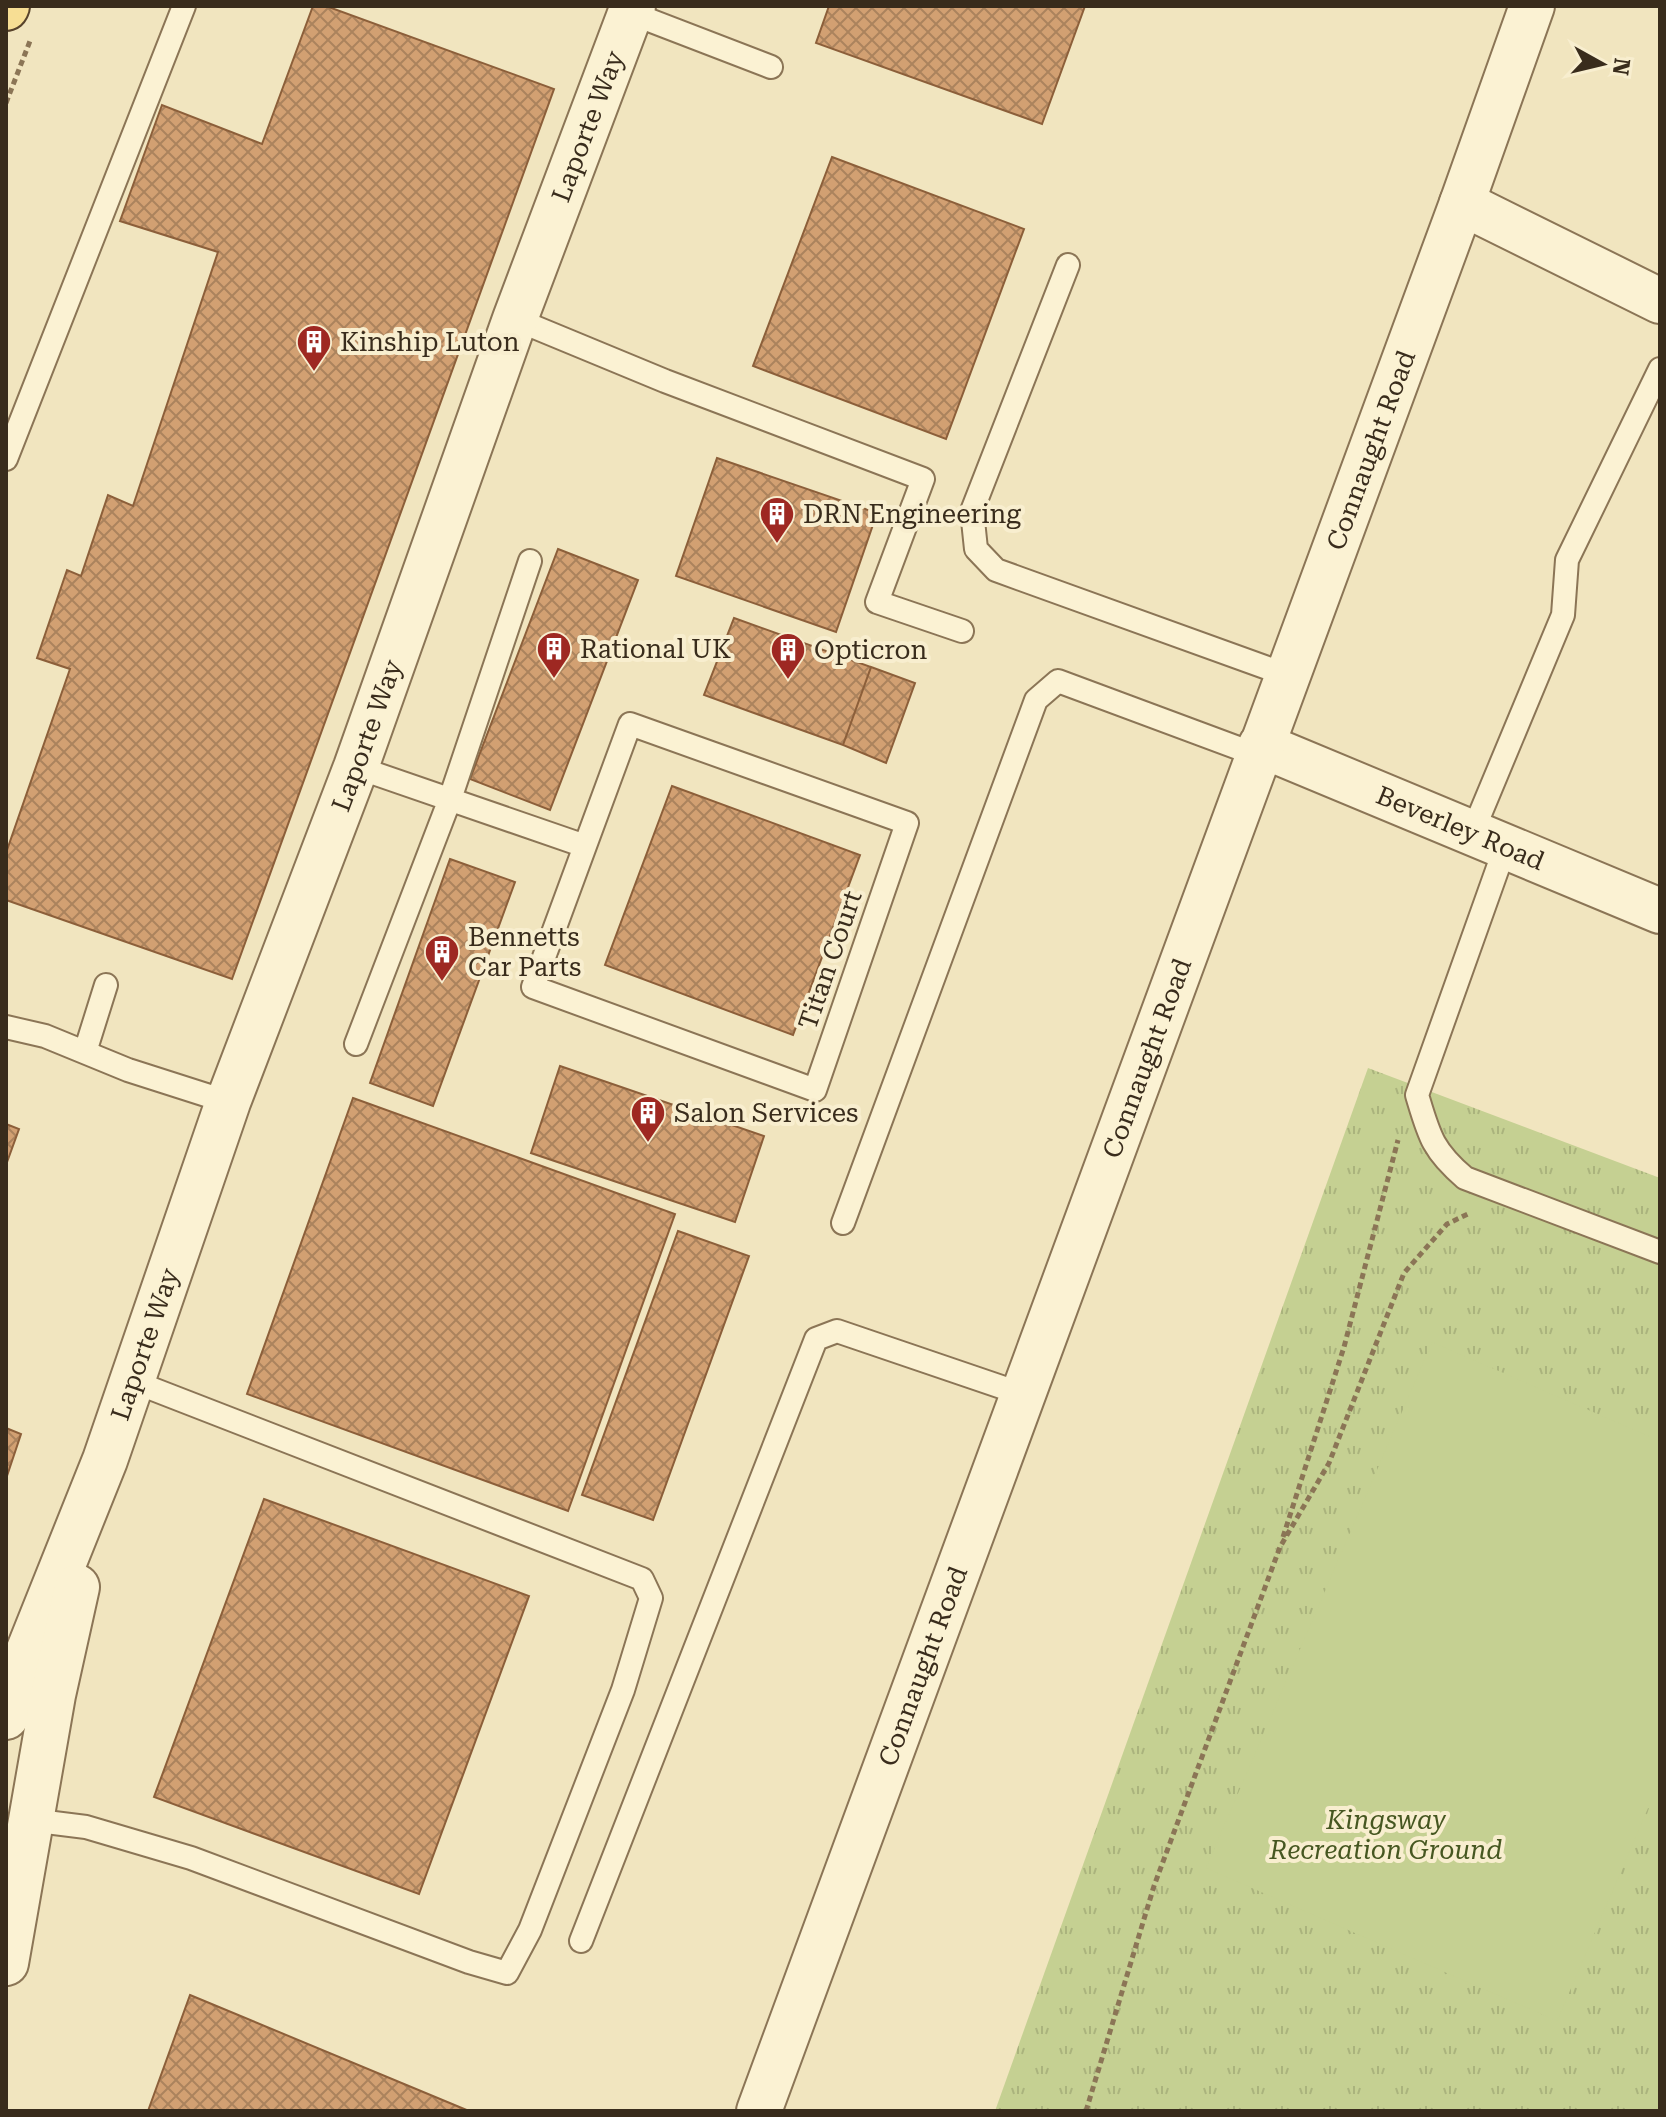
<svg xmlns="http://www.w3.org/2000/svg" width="1666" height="2117" font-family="'Roboto Serif',serif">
<defs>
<pattern id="park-tufts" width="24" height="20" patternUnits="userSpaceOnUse" patternTransform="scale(2)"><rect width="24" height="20" fill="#c5d092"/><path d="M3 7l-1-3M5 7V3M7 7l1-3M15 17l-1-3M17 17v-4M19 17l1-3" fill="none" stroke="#aab37d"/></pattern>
<pattern id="building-cross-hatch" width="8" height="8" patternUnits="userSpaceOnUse" patternTransform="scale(2)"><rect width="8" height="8" fill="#d2a072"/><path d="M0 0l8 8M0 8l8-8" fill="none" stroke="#ab835d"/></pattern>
</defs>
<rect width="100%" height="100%" fill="#f1e5bf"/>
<path fill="url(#park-tufts)" d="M 1368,1068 L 1660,1178 L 1660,2111 L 995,2111 Z"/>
<path fill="#c5d092" d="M 1432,1342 L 1660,1441 L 1660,1780 L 1557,2021 L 1206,1868 Z"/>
<path fill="url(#building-cross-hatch)" stroke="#8c5f3a" stroke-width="2" d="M 313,6 L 326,6 L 554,89 L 232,979 L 6,900 L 6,853 L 70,669 L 37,658 L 67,570 L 81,576 L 108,495 L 133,506 L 218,252 L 120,221 L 162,105 L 262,144 Z
M 829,6 L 1085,6 L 1042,124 L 816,43 Z
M 832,157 L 1024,229 L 946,439 L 753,366 Z
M 717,458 L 877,513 L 836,632 L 676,576 Z
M 558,549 L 638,580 L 550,810 L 470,779 Z
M 734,618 L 871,667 L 843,745 L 704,695 Z
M 871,667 L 915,683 L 886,763 L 843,745 Z
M 672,786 L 860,855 L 793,1035 L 605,965 Z
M 450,859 L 515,882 L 433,1106 L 370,1083 Z
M 560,1066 L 764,1136 L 735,1222 L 531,1153 Z
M 353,1098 L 675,1214 L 568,1511 L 247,1394 Z
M 6,1124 L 19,1129 L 6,1165 Z
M 678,1231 L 749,1256 L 653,1520 L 582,1495 Z
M 6,1428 L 21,1434 L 6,1479 Z
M 264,1499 L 529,1596 L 419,1894 L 154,1797 Z
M 190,1995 L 469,2111 L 148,2111 Z"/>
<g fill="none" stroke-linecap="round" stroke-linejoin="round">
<defs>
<path id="service" d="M 623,10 L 771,67
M 1068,265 L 972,511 L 976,549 L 996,570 L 1287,675
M 515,319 L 665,381 L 923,479 L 877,602 L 962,631
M 6,459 L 184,6
M 356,767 L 585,846 L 630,724 L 907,823 L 815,1090 L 533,987 L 585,846
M 1473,831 L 1563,615 L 1567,560 L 1660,369
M 1506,845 L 1417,1095 C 1429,1135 1432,1150 1465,1178 L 1660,1252
M 6,1027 L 45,1036 L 128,1070 L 228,1102
M 356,1044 L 450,799 L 530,561
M 85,1052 L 106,985
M 843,1223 L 1036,700 L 1058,681 L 1257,755
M 30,1820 L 86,1827 L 191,1858 L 469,1962 L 507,1973 L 530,1930 L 623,1690 L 651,1598 L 642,1579 L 132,1381
M 581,1941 L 816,1339 L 837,1331 L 1022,1394"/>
<g id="minor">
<path d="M 1462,203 L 1660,301"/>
<path id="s1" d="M 1261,745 L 1660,911"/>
<path id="s2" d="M 6,1717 L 14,1687 L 105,1460 L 228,1102 L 356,767 L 515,319 L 633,6"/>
<path d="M 6,1963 L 53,1695 L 77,1587"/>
<path id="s3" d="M 759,2111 L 1462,203 L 1532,6"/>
</g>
<path id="primary" d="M 6,8 L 7,6"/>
</defs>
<use href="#service" stroke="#8b7556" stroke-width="26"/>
<use href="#minor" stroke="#8b7556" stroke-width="48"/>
<use href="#primary" stroke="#58432b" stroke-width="48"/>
<path stroke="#8b7556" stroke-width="5" stroke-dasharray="6 4" stroke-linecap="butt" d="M 6,103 L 30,41
M 1283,1537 L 1344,1347 L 1398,1140
M 1086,2111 L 1154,1886 L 1280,1547 L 1329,1463 L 1404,1273 L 1447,1224 L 1470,1213"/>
<use href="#service" stroke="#fbf2d3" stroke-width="22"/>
<use href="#minor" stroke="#fbf2d3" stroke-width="44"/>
<use href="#primary" stroke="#f7de94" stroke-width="44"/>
</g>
<defs>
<symbol id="building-pin" viewBox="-11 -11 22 30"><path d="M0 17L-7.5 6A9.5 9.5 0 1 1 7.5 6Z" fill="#9e2822" stroke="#f8eecf"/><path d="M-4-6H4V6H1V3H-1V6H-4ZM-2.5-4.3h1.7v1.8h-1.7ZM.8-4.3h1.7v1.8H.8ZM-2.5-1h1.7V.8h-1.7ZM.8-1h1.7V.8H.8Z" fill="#fff"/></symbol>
</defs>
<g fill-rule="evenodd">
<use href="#building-pin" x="294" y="322" width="40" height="54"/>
<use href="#building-pin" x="757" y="494" width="40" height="54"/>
<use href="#building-pin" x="534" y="629" width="40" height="54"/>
<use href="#building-pin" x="768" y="630" width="40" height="54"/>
<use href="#building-pin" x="422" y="932" width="40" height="54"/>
<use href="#building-pin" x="628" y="1093" width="40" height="54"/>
</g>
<g text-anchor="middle" stroke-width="8" stroke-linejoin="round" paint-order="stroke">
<g font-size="26" fill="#392c1c" stroke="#f8eecf">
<text dy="9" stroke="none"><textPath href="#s2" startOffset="1694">Laporte Way</textPath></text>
<text dy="9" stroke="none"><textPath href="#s3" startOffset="1770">Connaught Road</textPath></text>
<text dy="9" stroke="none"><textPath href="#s2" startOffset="1046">Laporte Way</textPath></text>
<text dy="9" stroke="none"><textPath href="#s1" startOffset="216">Beverley Road</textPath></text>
<text transform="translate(830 960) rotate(-71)" y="9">Titan Court</text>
<text dy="9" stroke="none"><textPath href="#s3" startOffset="1122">Connaught Road</textPath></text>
<text dy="9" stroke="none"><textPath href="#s2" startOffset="398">Laporte Way</textPath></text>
<text dy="9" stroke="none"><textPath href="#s3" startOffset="474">Connaught Road</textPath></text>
</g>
<g font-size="26" fill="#392c1c" stroke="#f8eecf" text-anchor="start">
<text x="340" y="351">Kinship Luton</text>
<text x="803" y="523">DRN Engineering</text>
<text x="580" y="658">Rational UK</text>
<text x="814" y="659">Opticron</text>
<text x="468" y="946">Bennetts<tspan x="468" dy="30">Car Parts</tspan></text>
<text x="674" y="1122">Salon Services</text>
</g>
<g font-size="26" font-style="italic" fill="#465721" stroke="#f8eecf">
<text x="1386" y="1829">Kingsway<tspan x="1386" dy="30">Recreation Ground</tspan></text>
</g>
</g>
<rect width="1666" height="2117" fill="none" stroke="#392c1c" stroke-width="16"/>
<g transform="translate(1602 64) rotate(98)" stroke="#f8eecf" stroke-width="6" paint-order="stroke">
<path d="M0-6L14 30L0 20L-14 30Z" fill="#392c1c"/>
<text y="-12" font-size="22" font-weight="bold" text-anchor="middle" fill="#392c1c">N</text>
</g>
</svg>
